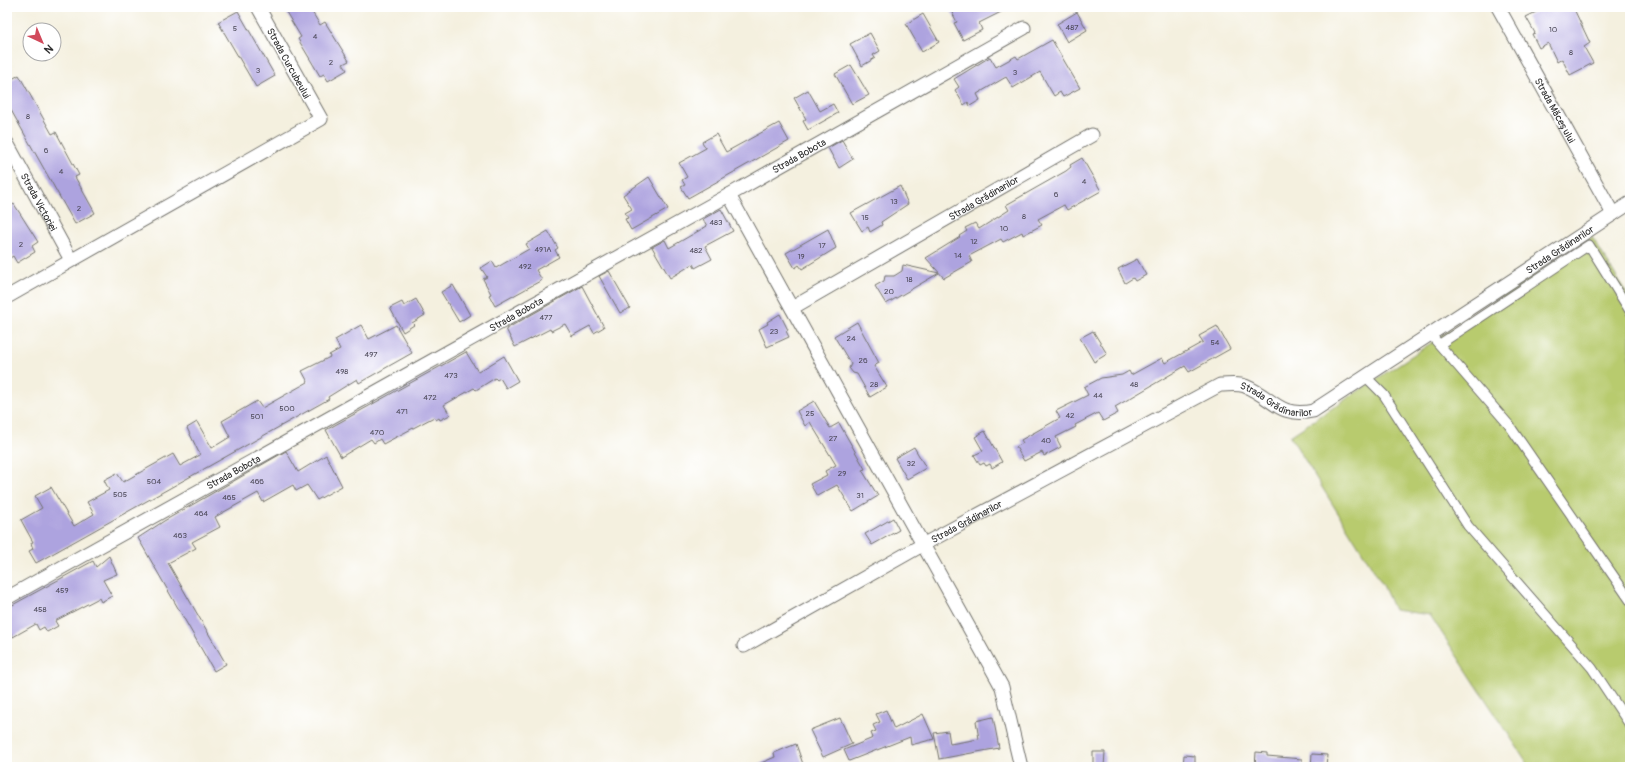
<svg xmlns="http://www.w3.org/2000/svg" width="1637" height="774" font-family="Pangolin,sans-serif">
<rect width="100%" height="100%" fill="#fff"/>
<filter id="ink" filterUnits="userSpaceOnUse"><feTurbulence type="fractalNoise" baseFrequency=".025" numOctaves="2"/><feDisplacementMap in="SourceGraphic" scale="8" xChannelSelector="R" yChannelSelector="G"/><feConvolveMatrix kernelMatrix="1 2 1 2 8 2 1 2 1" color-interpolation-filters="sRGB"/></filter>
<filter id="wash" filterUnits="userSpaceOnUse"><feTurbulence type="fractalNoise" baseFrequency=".012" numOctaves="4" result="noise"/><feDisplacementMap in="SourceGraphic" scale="16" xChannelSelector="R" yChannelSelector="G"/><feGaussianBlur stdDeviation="0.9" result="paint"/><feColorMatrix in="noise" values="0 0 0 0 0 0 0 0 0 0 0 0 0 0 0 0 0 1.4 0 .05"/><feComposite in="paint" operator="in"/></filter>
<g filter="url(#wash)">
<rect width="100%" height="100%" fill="#f4f0df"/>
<path fill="#b8cb6e" stroke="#727b4c" d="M 1592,237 L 1630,299 L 1630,767 L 1530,767 L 1430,615 L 1394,610 L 1383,585 L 1290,436 Z"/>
<g id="blocks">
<path fill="#ada3df" d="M 283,7 L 309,7 L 320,25 L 325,22 L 349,61 L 343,64 L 347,70 L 328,81 L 324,74 L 320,76 L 298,39 L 301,37 Z
M 949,7 L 1011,7 L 979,23 L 982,30 L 963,40 L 954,23 L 957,22 Z
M 1546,7 L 1573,7 L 1590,43 L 1584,47 L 1593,63 L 1570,75 L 1562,59 L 1557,62 L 1548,43 L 1539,48 L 1532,34 L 1535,33 L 1526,17 Z
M 238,11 L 275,76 L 256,87 L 218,22 Z
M 1077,12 L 1087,30 L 1067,42 L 1057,24 Z
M 923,14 L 939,42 L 922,52 L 906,24 Z
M 870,33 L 880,51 L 873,55 L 875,58 L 862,66 L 850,44 Z
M 1052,40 L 1080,88 L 1063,97 L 1060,92 L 1054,96 L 1040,72 L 1013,88 L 1006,77 L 977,94 L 980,100 L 970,106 L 968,102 L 964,105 L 955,90 L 959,87 L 954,79 L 990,57 L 996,67 L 1016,56 L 1018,59 Z
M 851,65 L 869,95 L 852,104 L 835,74 Z
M 19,75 L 52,134 L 56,132 L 79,175 L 75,177 L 95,213 L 75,224 L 7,103 L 7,82 Z
M 808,90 L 820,111 L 833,104 L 838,113 L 808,130 L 803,121 L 806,119 L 794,98 Z
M 779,123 L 789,141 L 688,198 L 681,187 L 685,185 L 682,180 L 687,177 L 679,163 L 706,148 L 702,142 L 716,134 L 726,152 Z
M 842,140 L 853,159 L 839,168 L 828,148 Z
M 1082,158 L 1101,191 L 1067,210 L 1064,205 L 1038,219 L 1042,225 L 1023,235 L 1022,232 L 1003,242 L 1001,239 L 969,256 L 972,262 L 944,278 L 926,258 L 960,237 L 959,236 L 967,231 L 965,228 L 975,223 L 979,229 L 998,217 L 1009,210 L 1006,205 L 1066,171 L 1071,167 L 1070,165 Z
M 649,177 L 668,209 L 631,230 L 625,219 L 628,218 L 625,213 L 632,209 L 623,195 Z
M 900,186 L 908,204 L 881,222 L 882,225 L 870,232 L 868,227 L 862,231 L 851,213 Z
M 14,204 L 38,242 L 32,246 L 35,252 L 17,263 L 13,256 L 7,260 L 7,208 Z
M 721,209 L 733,231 L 705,246 L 712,259 L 695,268 L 693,264 L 670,278 L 652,247 L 665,240 L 669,248 L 707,226 L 703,219 Z
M 828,229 L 836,248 L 802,269 L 799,265 L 795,268 L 786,253 Z
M 548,231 L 558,248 L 555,250 L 559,257 L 536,270 L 542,280 L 495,306 L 489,295 L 491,294 L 489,290 L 483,279 L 487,277 L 481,268 L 492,261 L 496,268 L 529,249 L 526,244 Z
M 1137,259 L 1146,275 L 1135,281 L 1133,278 L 1125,283 L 1118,269 Z
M 903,265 L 939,273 L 886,304 L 875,286 L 884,281 L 885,276 L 894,276 L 902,271 Z
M 609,271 L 630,308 L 620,313 L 599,276 Z
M 453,285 L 470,315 L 459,322 L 441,292 Z
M 582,286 L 604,327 L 594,333 L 590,326 L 572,336 L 565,324 L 551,331 L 550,329 L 515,347 L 506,329 Z
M 416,299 L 425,315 L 412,323 L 414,325 L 403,332 L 390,308 L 402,302 L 404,306 Z
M 780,314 L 788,330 L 786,331 L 789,337 L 767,347 L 759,329 L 768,324 L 767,322 Z
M 857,322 L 879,363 L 874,366 L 887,387 L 870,397 L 857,374 L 853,373 L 849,368 L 851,364 L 834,336 Z
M 361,325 L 369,339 L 396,325 L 412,353 L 359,383 L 357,379 L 328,397 L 329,399 L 36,563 L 29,551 L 33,549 L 31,543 L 33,542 L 21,520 L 42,508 L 35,496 L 51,487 L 74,526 L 94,514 L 87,502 L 109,490 L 104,480 L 117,473 L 123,482 L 173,454 L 180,466 L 200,455 L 187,428 L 197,422 L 212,448 L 230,437 L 222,421 L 257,401 L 262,408 L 308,382 L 302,371 L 330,357 L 329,355 L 340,349 L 335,340 Z
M 1217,326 L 1230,349 L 1189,372 L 1185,366 L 1115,407 L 1118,413 L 1103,421 L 1098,413 L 1075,425 L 1076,427 L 1056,437 L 1061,447 L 1044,456 L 1042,452 L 1024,461 L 1016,447 L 1023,443 L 1021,440 L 1060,418 L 1056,411 L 1088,395 L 1084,387 L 1101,378 L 1122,375 L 1129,371 L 1131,375 L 1162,358 L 1165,363 L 1203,342 L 1199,336 Z
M 1093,331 L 1107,354 L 1094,362 L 1080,338 Z
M 466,352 L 478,372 L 504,356 L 518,381 L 506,388 L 500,378 L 497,380 L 495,378 L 476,390 L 474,388 L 444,405 L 450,415 L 440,420 L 439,418 L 436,420 L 434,417 L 383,444 L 380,439 L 374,443 L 371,439 L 341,457 L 326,430 Z
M 814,401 L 830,428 L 839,423 L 865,469 L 862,470 L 878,496 L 853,511 L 837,485 L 817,496 L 810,484 L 827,475 L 825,471 L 836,465 L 810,422 L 805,426 L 797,411 Z
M 985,431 L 1002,462 L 992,468 L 990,464 L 986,466 L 984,463 L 980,465 L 974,455 L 983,451 L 975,437 Z
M 914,447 L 926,468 L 907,479 L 895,458 Z
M 286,451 L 298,472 L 326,455 L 342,486 L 317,500 L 307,485 L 296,491 L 293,485 L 263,502 L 258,493 L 215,517 L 220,527 L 192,542 L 196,548 L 168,563 L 226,664 L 214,671 L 138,538 L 164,521 Z
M 893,518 L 899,530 L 872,545 L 865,534 Z
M 109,556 L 117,574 L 103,580 L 112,596 L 101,602 L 99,598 L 55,621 L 58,626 L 47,632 L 44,627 L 39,630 L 36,624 L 13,637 L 7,626 L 7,608 L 93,561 L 96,567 Z
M 886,710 L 894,729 L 923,714 L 934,739 L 911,745 L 910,737 L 849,761 L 844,750 L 873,738 L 871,733 L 876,731 L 873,725 L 880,722 L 876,714 Z
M 993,717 L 999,748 L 939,759 L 934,733 L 948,731 L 950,744 L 979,739 L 976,721 Z
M 840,718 L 852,744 L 823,757 L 810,730 Z
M 796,744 L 804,767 L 752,767 L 775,757 L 774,753 Z
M 1093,752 L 1105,752 L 1104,767 L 1093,767 Z
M 1256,752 L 1267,753 L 1267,756 L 1302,759 L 1302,767 L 1255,767 Z
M 1312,754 L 1327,755 L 1326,767 L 1311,767 Z
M 1184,755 L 1195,756 L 1195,767 L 1183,767 Z"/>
</g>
</g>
<g filter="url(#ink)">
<use href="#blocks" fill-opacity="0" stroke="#71706a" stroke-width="1"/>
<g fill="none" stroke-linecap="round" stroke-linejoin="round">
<defs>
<path id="pedestrian" d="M 1430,334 L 1509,425 L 1630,600
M 1440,344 L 1589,245 L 1630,311
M 1366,377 L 1384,395 L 1468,526 L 1592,668 L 1630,725"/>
<g id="minor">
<path id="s1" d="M 1498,7 L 1613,214"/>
<path id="s2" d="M 7,143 L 71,260"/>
<path d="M 729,195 L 1002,687 L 1021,767"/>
<path d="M 7,297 L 321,119 L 258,7"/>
<path id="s3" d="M 792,308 L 1092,135"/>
<path id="s4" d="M 7,598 L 729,195 L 1024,28"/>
<path id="s5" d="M 744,646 L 924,544 L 1220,385 C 1228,385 1237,383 1245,386 C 1274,398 1278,418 1313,411 L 1630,203"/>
</g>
</defs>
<use href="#pedestrian" stroke="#71706a" stroke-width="11"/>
<use href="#minor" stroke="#71706a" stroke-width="15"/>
<use href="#pedestrian" stroke="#fff" stroke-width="9"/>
<use href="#minor" stroke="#fff" stroke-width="13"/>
</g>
</g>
<g text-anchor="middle" stroke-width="3" stroke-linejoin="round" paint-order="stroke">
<g font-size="8" fill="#4c4958">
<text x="1072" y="30">487</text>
<text x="235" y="31">5</text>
<text x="1553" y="32">10</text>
<text x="315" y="39">4</text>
<text x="1571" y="55">8</text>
<text x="331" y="65">2</text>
<text x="258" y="73">3</text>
<text x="1015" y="75">3</text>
<text x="28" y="119">8</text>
<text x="46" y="153">6</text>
<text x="61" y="174">4</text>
<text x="1084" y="184">4</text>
<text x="1056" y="197">6</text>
<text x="894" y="204">13</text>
<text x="79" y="211">2</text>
<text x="1024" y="219">8</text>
<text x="865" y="220">15</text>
<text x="716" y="225">483</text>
<text x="1004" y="231">10</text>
<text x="974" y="244">12</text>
<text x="21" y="247">2</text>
<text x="822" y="248">17</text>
<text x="543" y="252">491A</text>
<text x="696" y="253">482</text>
<text x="958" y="258">14</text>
<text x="801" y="259">19</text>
<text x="525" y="269">492</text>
<text x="909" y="282">18</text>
<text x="889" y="294">20</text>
<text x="546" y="320">477</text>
<text x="774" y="334">23</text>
<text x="851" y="341">24</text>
<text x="1215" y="345">54</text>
<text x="371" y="357">497</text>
<text x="863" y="363">26</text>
<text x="342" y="374">498</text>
<text x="451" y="378">473</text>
<text x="874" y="387">28</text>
<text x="1134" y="387">48</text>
<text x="1098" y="398">44</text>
<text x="430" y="400">472</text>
<text x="287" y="411">500</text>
<text x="402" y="414">471</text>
<text x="810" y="416">25</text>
<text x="1070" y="418">42</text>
<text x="257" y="419">501</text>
<text x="377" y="435">470</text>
<text x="833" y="441">27</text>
<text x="1046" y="443">40</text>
<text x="911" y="466">32</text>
<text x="842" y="476">29</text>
<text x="154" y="484">504</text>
<text x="257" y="484">466</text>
<text x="120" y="497">505</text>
<text x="860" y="498">31</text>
<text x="229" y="500">465</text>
<text x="201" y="516">464</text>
<text x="180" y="538">463</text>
<text x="62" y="593">459</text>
<text x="40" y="612">458</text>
</g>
<g font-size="10" fill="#2b2b2b" stroke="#fff">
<text transform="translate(289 63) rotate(61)" y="4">Strada Curcubeului</text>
<text dy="4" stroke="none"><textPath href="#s1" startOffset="118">Strada Măceșului</textPath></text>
<text dy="4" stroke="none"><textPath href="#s4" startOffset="907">Strada Bobota</textPath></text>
<text dy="4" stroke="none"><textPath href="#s3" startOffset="221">Strada Grădinarilor</textPath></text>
<text dy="4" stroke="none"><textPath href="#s2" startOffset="67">Strada Victoriei</textPath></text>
<text dy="4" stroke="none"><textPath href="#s5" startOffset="938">Strada Grădinarilor</textPath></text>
<text dy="4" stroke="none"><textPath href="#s4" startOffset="583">Strada Bobota</textPath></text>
<text dy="4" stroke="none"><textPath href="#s5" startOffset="603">Strada Grădinarilor</textPath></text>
<text dy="4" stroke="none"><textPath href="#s4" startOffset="259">Strada Bobota</textPath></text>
<text dy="4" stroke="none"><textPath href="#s5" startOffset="255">Strada Grădinarilor</textPath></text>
</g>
</g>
<rect width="1637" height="774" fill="none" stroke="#fff" stroke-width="24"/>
<g transform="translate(42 42) rotate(136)"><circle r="19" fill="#ffffff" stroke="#aaaaaa"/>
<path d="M0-3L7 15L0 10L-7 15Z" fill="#d1495b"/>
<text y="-6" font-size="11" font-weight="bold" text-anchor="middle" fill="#2b2b2b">N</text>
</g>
</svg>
